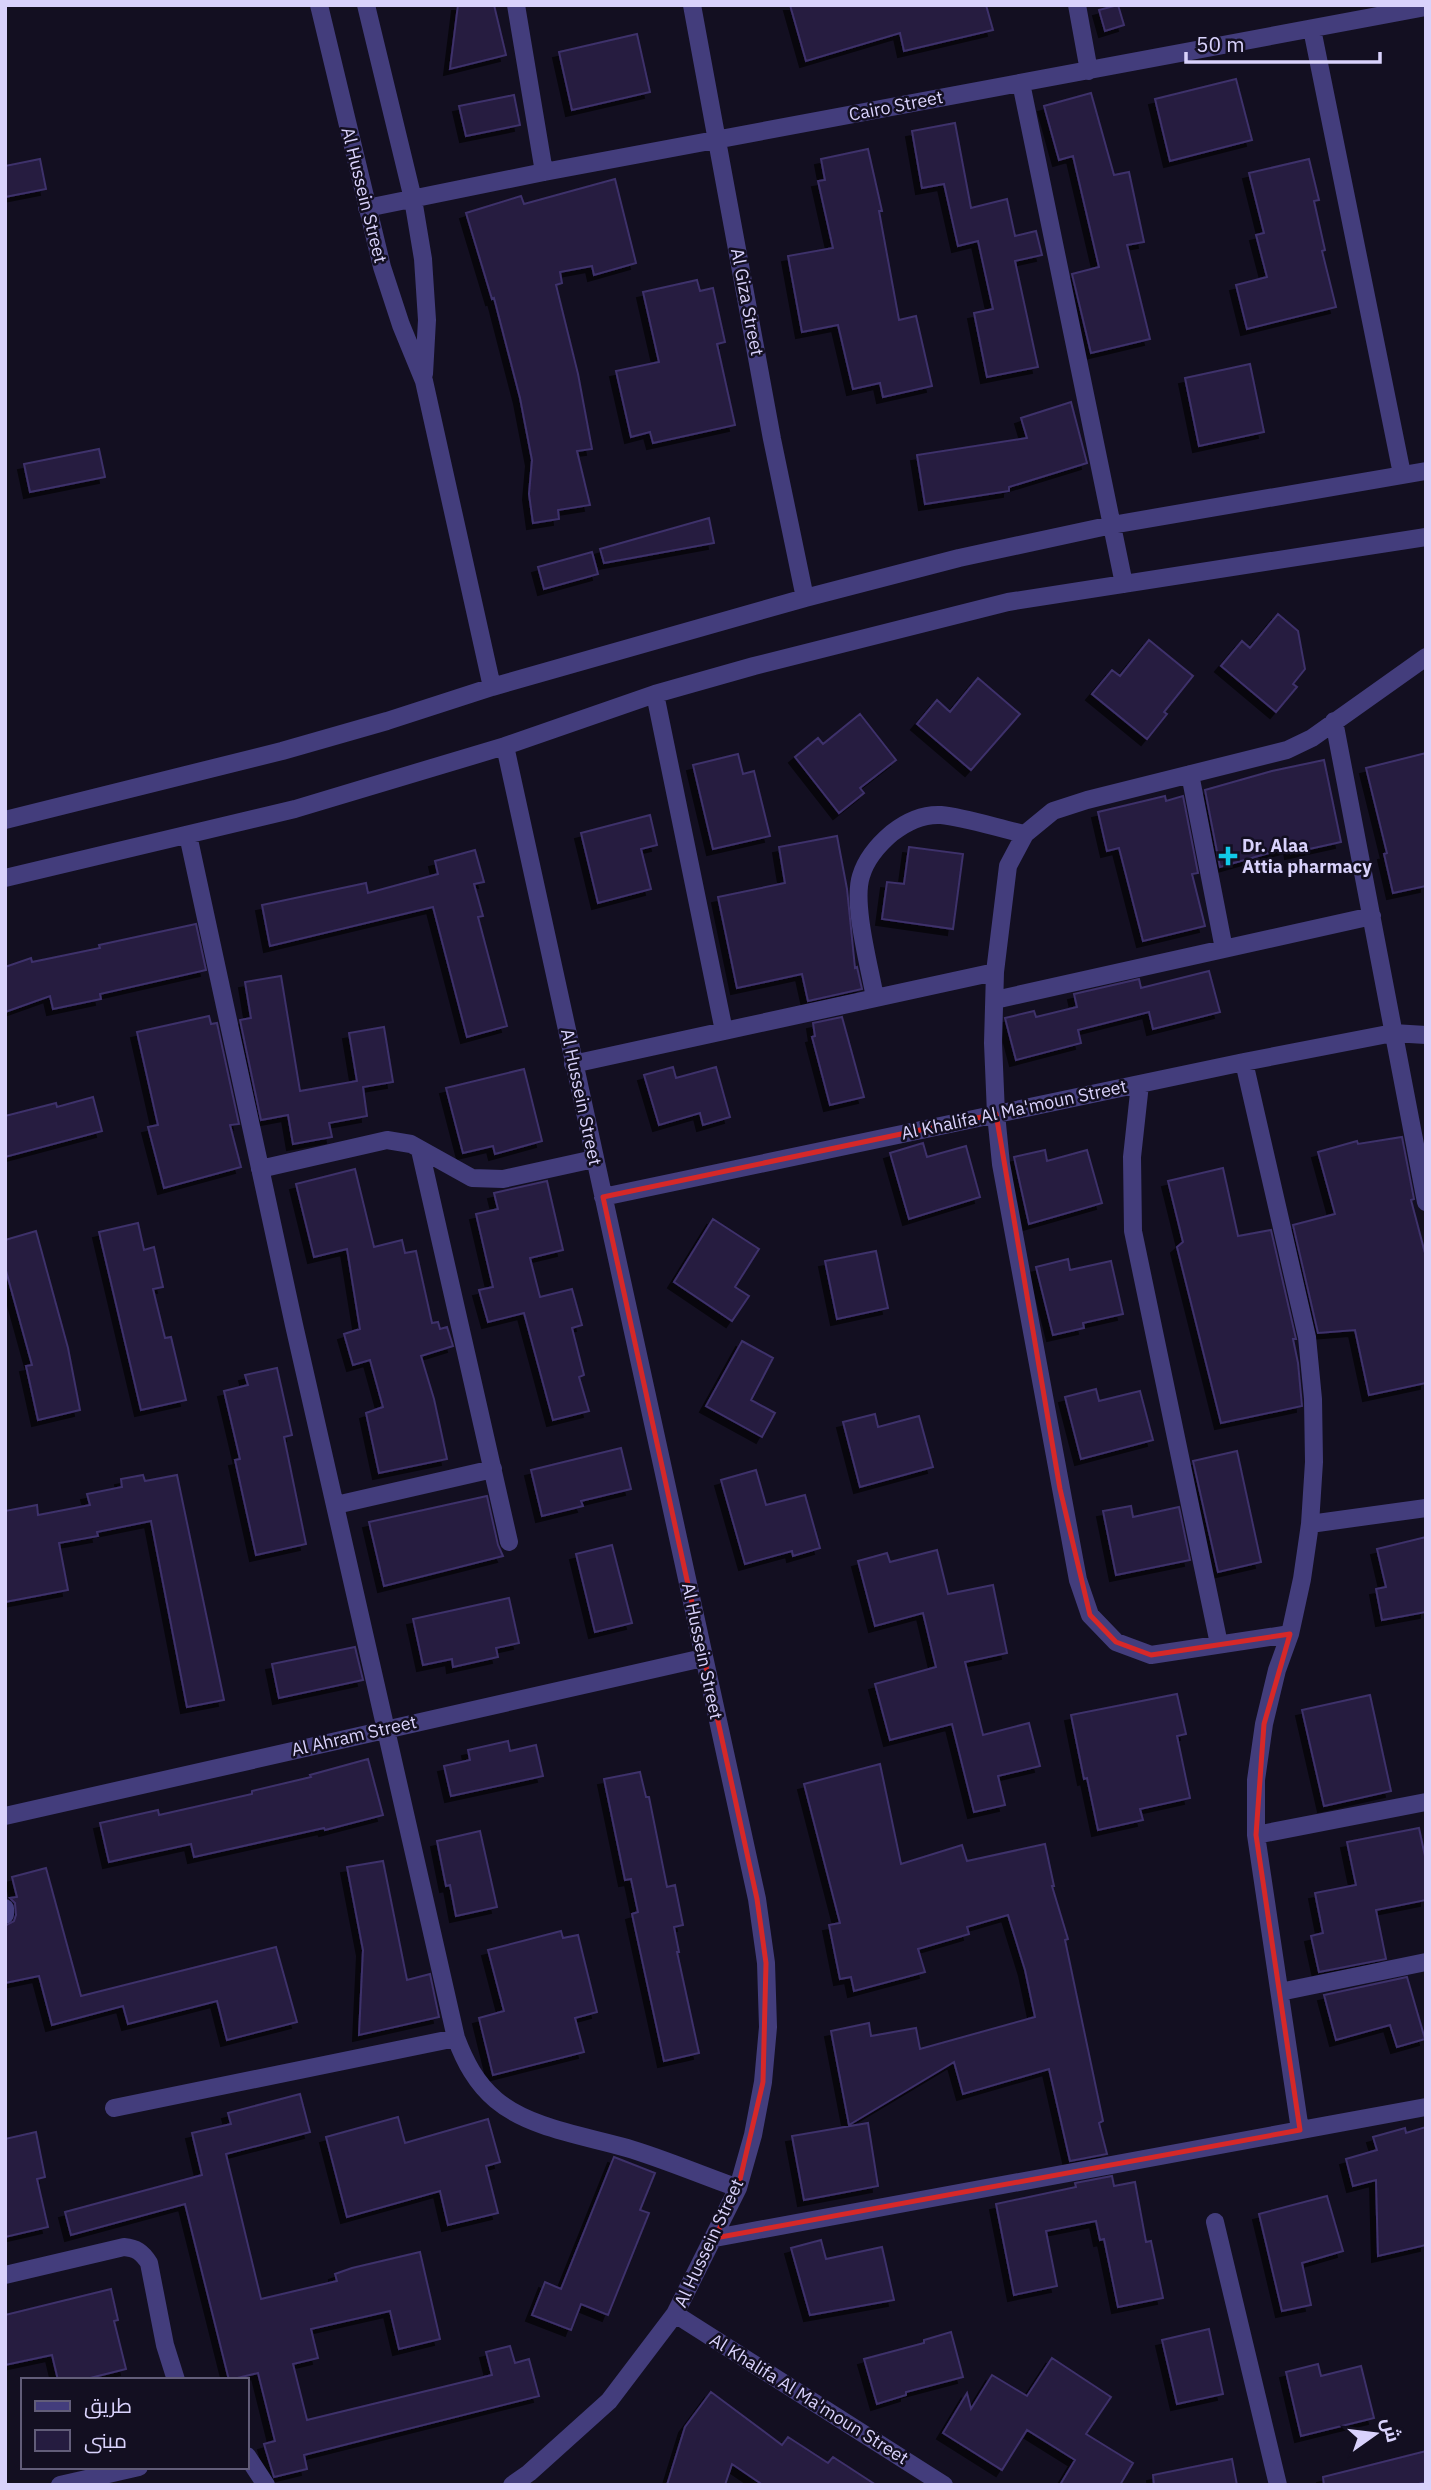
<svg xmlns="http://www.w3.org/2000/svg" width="1431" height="2490" font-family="'IBM Plex Sans',Cairo,sans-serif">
<defs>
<filter id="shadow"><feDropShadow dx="-6" dy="6" stdDeviation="0" flood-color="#0009"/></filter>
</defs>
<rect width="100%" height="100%" fill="#130f21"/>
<path fill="#251c40" stroke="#3e306a" stroke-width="2" filter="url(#shadow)" d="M 458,5 L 494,5 L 506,55 L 450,69 Z
M 790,5 L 986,5 L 993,30 L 904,51 L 900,33 L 806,61 Z
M 1118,5 L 1124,25 L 1105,31 L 1099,10 Z
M 637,34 L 650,92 L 572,110 L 559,52 Z
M 1236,79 L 1252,140 L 1170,161 L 1155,99 Z
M 1091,93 L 1114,175 L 1129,172 L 1144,242 L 1127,245 L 1150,339 L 1091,353 L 1072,274 L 1099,267 L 1073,156 L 1059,160 L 1044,106 Z
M 514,95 L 520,125 L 466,136 L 459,106 Z
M 955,123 L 971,208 L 1007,199 L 1015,236 L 1036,231 L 1042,255 L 1015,261 L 1038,367 L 987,377 L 974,313 L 993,309 L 978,241 L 958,246 L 944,184 L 922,188 L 912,131 Z
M 868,149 L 882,211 L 879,211 L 899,320 L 916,316 L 932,386 L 883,397 L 880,383 L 853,389 L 838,325 L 802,332 L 788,256 L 833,248 L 818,181 L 825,180 L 821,159 Z
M 40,159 L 46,189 L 5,197 L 5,166 Z
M 1309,159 L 1319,200 L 1314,201 L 1325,250 L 1322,251 L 1336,307 L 1247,329 L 1236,285 L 1267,277 L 1256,235 L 1264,233 L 1249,173 Z
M 615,179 L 636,263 L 594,275 L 592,266 L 560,272 L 562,283 L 556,285 L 578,374 L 592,449 L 577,451 L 590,505 L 558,510 L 559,519 L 533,523 L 529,494 L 532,460 L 520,398 L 494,298 L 492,299 L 466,213 L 521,196 L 524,204 Z
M 697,280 L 700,291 L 713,288 L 725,342 L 717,344 L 735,425 L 653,443 L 650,432 L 631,437 L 616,371 L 659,362 L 643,292 Z
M 1250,364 L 1264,432 L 1199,446 L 1185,378 Z
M 1071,402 L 1087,463 L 1009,487 L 1009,491 L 925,504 L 917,455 L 1027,438 L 1021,418 Z
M 99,449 L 105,477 L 30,492 L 24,464 Z
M 709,518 L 714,543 L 604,563 L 600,549 Z
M 592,552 L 598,574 L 544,589 L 538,567 Z
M 1278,614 L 1298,631 L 1305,669 L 1293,684 L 1297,687 L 1276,712 L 1221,666 L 1242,641 L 1250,648 Z
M 1149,640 L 1193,676 L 1164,712 L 1167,714 L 1147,739 L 1092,694 L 1112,670 L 1120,676 Z
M 978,678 L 1020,714 L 971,770 L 917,724 L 937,700 L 950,712 Z
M 860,714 L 896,760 L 860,788 L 864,793 L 839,813 L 795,757 L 818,738 L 823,744 Z
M 1426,753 L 1426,886 L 1393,893 L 1384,854 L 1387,853 L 1366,768 Z
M 738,754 L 743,774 L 754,771 L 770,836 L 713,849 L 693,765 Z
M 1324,760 L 1341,842 L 1291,853 L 1290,847 L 1220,867 L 1205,790 L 1272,771 Z
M 1165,796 L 1166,801 L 1183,796 L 1198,873 L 1192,874 L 1205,926 L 1143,941 L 1119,848 L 1107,851 L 1098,812 Z
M 650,815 L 657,845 L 641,849 L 651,889 L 598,903 L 581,833 Z
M 837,836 L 847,889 L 855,968 L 857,967 L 862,989 L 808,1001 L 802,974 L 737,988 L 718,897 L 785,883 L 779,847 Z
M 909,847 L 963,854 L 953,929 L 882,919 L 887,882 L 904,884 Z
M 475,850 L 484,882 L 474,884 L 483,916 L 478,917 L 507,1026 L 467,1037 L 433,907 L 270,946 L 262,905 L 366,883 L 368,893 L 438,874 L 435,861 Z
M 196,924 L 206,970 L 100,994 L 101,999 L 53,1009 L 50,996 L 5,1012 L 5,967 L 31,958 L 32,962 L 100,948 L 99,945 Z
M 1209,971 L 1220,1012 L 1153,1029 L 1149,1012 L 1078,1030 L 1081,1043 L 1016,1060 L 1005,1018 L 1034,1011 L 1036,1017 L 1077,1007 L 1074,994 L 1139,979 L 1141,988 Z
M 281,976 L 300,1091 L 357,1081 L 349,1033 L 384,1027 L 393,1082 L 363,1087 L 367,1116 L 329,1123 L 332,1137 L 293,1144 L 288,1115 L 261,1120 L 240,1020 L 251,1018 L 245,982 Z
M 209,1016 L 211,1024 L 217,1023 L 239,1124 L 230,1125 L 241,1167 L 164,1188 L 148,1127 L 158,1125 L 137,1032 Z
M 842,1017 L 864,1097 L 830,1105 L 812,1037 L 815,1036 L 813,1023 Z
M 673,1067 L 676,1078 L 716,1067 L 730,1117 L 703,1125 L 700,1113 L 659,1125 L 644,1075 Z
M 524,1069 L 542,1141 L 495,1154 L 493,1146 L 463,1153 L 446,1088 Z
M 93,1097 L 102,1131 L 5,1157 L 5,1116 L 56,1103 L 57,1107 Z
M 1402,1137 L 1414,1199 L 1411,1200 L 1426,1257 L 1426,1383 L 1369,1395 L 1355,1330 L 1318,1333 L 1293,1225 L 1335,1214 L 1318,1152 L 1357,1141 L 1358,1144 Z
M 923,1143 L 927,1157 L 966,1146 L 980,1197 L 909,1219 L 890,1153 Z
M 1045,1150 L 1047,1161 L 1087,1150 L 1102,1203 L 1029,1224 L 1014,1157 Z
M 1223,1168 L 1238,1236 L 1271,1230 L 1296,1339 L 1293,1339 L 1298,1363 L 1302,1406 L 1221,1423 L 1177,1247 L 1183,1242 L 1168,1181 Z
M 355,1169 L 374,1247 L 402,1240 L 405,1253 L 416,1251 L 432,1323 L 438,1322 L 440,1329 L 447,1327 L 453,1346 L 421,1356 L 434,1399 L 447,1459 L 379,1473 L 366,1413 L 383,1407 L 370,1360 L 353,1365 L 344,1334 L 360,1329 L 347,1249 L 314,1257 L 296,1184 Z
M 547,1181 L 563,1250 L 530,1258 L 540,1297 L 572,1289 L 582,1325 L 572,1328 L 584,1375 L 579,1377 L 589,1411 L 553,1420 L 524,1313 L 488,1322 L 479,1290 L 493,1287 L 476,1214 L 498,1209 L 494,1193 Z
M 713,1219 L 759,1249 L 735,1287 L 749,1296 L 732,1321 L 674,1282 Z
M 138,1223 L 144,1250 L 154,1247 L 163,1287 L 153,1289 L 165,1338 L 171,1337 L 186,1400 L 141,1410 L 99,1232 Z
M 36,1231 L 68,1348 L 80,1410 L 38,1420 L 26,1366 L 32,1365 L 5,1267 L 5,1240 Z
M 876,1251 L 888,1308 L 837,1319 L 825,1261 Z
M 1068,1259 L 1070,1270 L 1111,1261 L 1123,1314 L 1083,1323 L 1084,1328 L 1053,1335 L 1036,1267 Z
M 742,1341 L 773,1358 L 751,1400 L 775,1413 L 762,1437 L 706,1406 Z
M 277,1368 L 292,1435 L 284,1437 L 306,1544 L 256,1555 L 235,1460 L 240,1459 L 224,1391 L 248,1385 L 245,1375 Z
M 1096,1389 L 1099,1401 L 1140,1391 L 1153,1440 L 1081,1459 L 1065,1397 Z
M 875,1414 L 878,1427 L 919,1416 L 933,1467 L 860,1487 L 843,1422 Z
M 621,1448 L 631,1489 L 581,1501 L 583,1506 L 542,1516 L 531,1470 Z
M 1237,1451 L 1261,1562 L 1218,1572 L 1193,1461 Z
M 756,1470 L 766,1505 L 805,1495 L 820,1548 L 793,1556 L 792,1551 L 745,1564 L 721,1480 Z
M 143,1475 L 145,1481 L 177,1475 L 224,1700 L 187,1707 L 151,1521 L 97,1532 L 98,1536 L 59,1543 L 68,1590 L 5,1602 L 5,1511 L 37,1505 L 38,1515 L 90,1505 L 87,1494 L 122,1487 L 121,1479 Z
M 487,1496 L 498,1545 L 503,1556 L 384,1586 L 369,1522 Z
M 1131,1506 L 1133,1517 L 1179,1507 L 1190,1560 L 1116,1575 L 1103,1511 Z
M 1426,1537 L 1426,1612 L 1382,1620 L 1376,1589 L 1386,1587 L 1377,1549 Z
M 612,1545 L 632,1623 L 595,1632 L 576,1554 Z
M 937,1550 L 948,1594 L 993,1585 L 1007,1653 L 965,1662 L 983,1735 L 1029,1723 L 1040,1766 L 998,1776 L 1005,1805 L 974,1812 L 952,1724 L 890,1740 L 875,1684 L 936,1667 L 923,1613 L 875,1626 L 858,1561 L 887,1553 L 890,1562 Z
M 509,1598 L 519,1643 L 496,1648 L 498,1657 L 453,1667 L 452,1659 L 423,1665 L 413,1619 Z
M 355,1647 L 363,1680 L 279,1698 L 272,1664 Z
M 1177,1694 L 1186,1734 L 1177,1736 L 1190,1798 L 1140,1809 L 1143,1820 L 1098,1830 L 1087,1778 L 1084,1779 L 1071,1715 Z
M 1370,1695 L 1391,1791 L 1324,1806 L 1302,1710 Z
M 508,1741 L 510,1751 L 536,1745 L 543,1776 L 451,1796 L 444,1766 L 470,1760 L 468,1750 Z
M 368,1759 L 383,1815 L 325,1830 L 324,1828 L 194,1857 L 191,1844 L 109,1862 L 100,1823 L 158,1810 L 159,1815 L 252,1794 L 252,1791 L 311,1777 L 310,1775 Z
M 880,1764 L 901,1864 L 962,1845 L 967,1861 L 1045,1844 L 1054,1886 L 1052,1886 L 1068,1939 L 1065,1940 L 1103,2121 L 1099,2123 L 1107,2154 L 1070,2161 L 1049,2069 L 963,2094 L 954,2062 L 849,2125 L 831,2031 L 869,2023 L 871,2036 L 916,2028 L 920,2049 L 1035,2017 L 1025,1970 L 1008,1915 L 967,1927 L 969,1934 L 918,1949 L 925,1972 L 854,1991 L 851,1977 L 840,1979 L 829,1925 L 840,1923 L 804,1784 Z
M 640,1772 L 646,1797 L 649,1797 L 667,1887 L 675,1885 L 683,1925 L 674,1927 L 679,1952 L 677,1952 L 699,2053 L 664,2061 L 632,1914 L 638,1912 L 631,1879 L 625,1880 L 604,1779 Z
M 1419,1828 L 1426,1861 L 1426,1900 L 1376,1910 L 1386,1959 L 1319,1972 L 1311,1936 L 1323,1933 L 1315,1893 L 1356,1885 L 1347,1842 Z
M 480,1831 L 497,1907 L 456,1916 L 450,1885 L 446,1886 L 437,1841 Z
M 383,1861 L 407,1980 L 430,1974 L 439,2017 L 359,2035 L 363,1950 L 347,1867 Z
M 46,1868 L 81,1996 L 276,1947 L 297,2022 L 227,2040 L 217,2001 L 128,2024 L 123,2006 L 52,2025 L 39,1976 L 5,1983 L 5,1926 L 14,1921 L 16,1915 L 15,1903 L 10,1898 L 17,1897 L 12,1877 Z
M 561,1931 L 563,1938 L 578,1935 L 597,2012 L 575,2018 L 584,2052 L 493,2075 L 479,2018 L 504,2011 L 488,1950 Z
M 1407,1977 L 1425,2039 L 1397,2047 L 1390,2025 L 1336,2040 L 1324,1995 Z
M 300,2094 L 310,2132 L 226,2154 L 261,2299 L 337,2281 L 335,2274 L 352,2268 L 420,2252 L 440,2339 L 399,2349 L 390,2311 L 311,2329 L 318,2358 L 293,2364 L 307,2420 L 492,2375 L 486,2352 L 510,2346 L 515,2363 L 529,2359 L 539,2396 L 304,2455 L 307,2469 L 274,2477 L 264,2444 L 275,2441 L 258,2373 L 229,2380 L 185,2204 L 71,2235 L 65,2212 L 202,2175 L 192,2133 L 231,2124 L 228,2113 Z
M 398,2117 L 405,2143 L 488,2119 L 500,2162 L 486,2166 L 498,2213 L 448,2225 L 440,2191 L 347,2217 L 326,2137 Z
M 868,2123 L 878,2186 L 804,2200 L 792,2136 Z
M 1426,2127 L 1426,2245 L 1378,2256 L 1376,2180 L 1353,2186 L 1346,2159 L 1377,2150 L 1373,2137 L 1405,2128 L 1406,2133 Z
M 36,2132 L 45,2177 L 37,2179 L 48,2227 L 5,2237 L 5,2139 Z
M 614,2157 L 655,2173 L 640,2210 L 649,2213 L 608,2315 L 581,2304 L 571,2330 L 532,2315 L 545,2282 L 561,2289 Z
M 1112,2176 L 1114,2186 L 1135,2182 L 1146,2242 L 1151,2241 L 1163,2298 L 1118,2307 L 1104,2239 L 1100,2240 L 1096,2221 L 1046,2231 L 1057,2286 L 1014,2295 L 996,2204 L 1076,2187 L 1075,2183 Z
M 1327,2196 L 1343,2251 L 1302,2263 L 1311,2305 L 1282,2311 L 1259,2214 Z
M 821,2240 L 826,2259 L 882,2247 L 894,2300 L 810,2315 L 791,2248 Z
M 111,2289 L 118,2320 L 114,2321 L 126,2369 L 82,2380 L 58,2380 L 52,2355 L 5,2365 L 5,2315 Z
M 1209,2329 L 1223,2394 L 1177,2404 L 1162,2340 Z
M 951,2332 L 963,2377 L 906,2392 L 906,2395 L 877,2404 L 864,2359 L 924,2343 L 924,2340 Z
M 1052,2358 L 1111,2397 L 1086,2434 L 1133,2463 L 1120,2485 L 1060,2485 L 1075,2460 L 1027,2430 L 1002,2470 L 943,2433 L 967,2393 L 971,2409 L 992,2375 L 1027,2396 Z
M 1318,2364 L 1321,2376 L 1361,2366 L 1374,2418 L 1301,2436 L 1286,2372 Z
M 711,2392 L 782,2445 L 788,2437 L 828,2463 L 833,2457 L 876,2485 L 763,2485 L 732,2464 L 725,2485 L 667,2485 L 685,2427 Z
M 1426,2451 L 1426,2482 L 1415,2485 L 1324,2485 L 1323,2477 Z
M 1232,2459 L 1237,2485 L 1154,2485 L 1153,2475 Z"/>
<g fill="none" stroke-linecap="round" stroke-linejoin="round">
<path stroke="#433d7c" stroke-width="18" d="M 319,5 L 382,267 L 401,325 L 424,381 L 492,687
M 366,5 L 413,199 L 423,259 L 427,320 L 424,374
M 516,5 L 544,172
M 692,5 L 772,439 L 805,598
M 1077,5 L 1089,71
M 1312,29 L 1402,474
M 1021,83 L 1124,584
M 367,208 L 544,172 L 1426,7
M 655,694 L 724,1031
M 1334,721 L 1426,1202
M 505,746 L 757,1899 L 766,1963 L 768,2027 L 763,2082 L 753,2135 L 738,2188 L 675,2314 L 609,2401 L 529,2473 L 512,2485
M 1190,774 L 1224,949
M 5,820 L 282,751 L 387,721 L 492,687 L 805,598 L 959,558 L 1112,525 L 1426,471
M 188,835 L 294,1325 L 456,2038 C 465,2062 476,2083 496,2100 C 529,2128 586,2136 627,2148 C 664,2159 701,2175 738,2188
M 5,878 L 295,809 L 505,746 L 655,694 L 754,666 L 1008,602 L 1426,537
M 875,998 C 870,968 852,904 861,876 C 866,859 879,844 892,833 C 906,822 923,814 941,815 C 964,817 1001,829 1025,834
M 995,1000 L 1372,916
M 1244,1062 L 1307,1337 L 1313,1399 L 1314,1462 L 1310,1524 L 1302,1579 L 1290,1634 L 1277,1670 L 1264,1724 L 1256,1780 L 1256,1835 L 1300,2130
M 573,1064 L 995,972
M 1140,1084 L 1132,1157 L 1133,1231 L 1219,1644
M 420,1150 L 509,1542
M 260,1169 L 387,1140 L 411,1144 L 472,1178 L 503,1179 L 594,1159
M 603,1197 L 1244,1062 L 1393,1033 L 1426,1035
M 336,1505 L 493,1469
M 1310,1524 L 1426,1508
M 1290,1634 L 1151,1655 L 1116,1642 L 1090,1615 L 1078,1580 L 1001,1164 L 996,1114 L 993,1043 L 995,972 L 1008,866 L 1025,834 L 1053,811 L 1087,800 L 1287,750 L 1312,738 L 1426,657
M 5,1816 L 703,1658
M 1256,1835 L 1426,1802
M 5,1908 L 5,1915
M 1280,1992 L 1426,1962
M 114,2108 L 456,2038
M 1215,2222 L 1278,2485
M 715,2238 L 1426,2107
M 5,2275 L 124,2247 C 136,2248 142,2252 149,2263 L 165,2345 L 176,2380
M 675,2314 L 944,2485
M 247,2456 L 266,2485
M 60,2485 L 139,2467"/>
</g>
<path fill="none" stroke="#d62828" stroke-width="5" stroke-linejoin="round" d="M 996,1114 L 1060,1489 L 1090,1615 L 1116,1642 L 1151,1655 L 1290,1634 L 1264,1724 L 1256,1835 L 1300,2130 L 715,2238 L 738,2188 L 763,2082 L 766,1963 L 757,1899 L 603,1197 Z"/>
<path fill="#11c9e8" stroke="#130f21" stroke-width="2.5" d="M1224.5 845.5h7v7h7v7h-7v7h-7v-7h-7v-7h7z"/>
<g text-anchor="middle" stroke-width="5" stroke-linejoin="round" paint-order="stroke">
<g font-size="18" fill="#d9d2fc" stroke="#130f21">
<text transform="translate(896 106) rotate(-11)" y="6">Cairo Street</text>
<text transform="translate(364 195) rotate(76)" y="6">Al Hussein Street</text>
<text transform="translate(747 302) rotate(79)" y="6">Al Giza Street</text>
<text transform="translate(581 1097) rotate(78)" y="6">Al Hussein Street</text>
<text transform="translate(1014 1110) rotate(-12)" y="6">Al Khalifa Al Ma'moun Street</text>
<text transform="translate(702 1651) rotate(78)" y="6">Al Hussein Street</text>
<text transform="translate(354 1736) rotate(-13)" y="6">Al Ahram Street</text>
<text transform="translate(709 2243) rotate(-65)" y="6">Al Hussein Street</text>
<text transform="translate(809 2399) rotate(32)" y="6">Al Khalifa Al Ma'moun Street</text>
</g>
<g font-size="18" font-weight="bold" fill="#d9d2fc" stroke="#130f21" text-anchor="start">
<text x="1242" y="852">Dr. Alaa<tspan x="1242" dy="21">Attia pharmacy</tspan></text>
</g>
</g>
<rect width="1431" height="2490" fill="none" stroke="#d9d2fc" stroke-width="14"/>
<rect x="21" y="2378" width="228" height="91" fill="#130f21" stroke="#625d79" stroke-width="2"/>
<rect x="35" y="2401" width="35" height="10" fill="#433d7c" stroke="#625d79" stroke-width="2"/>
<text x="84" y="2413" font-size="21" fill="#d9d2fc">طريق</text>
<rect x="35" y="2430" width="35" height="21" fill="#251c40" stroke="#625d79" stroke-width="2"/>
<text x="84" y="2448" font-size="21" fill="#d9d2fc">مبنى</text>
<g transform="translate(1375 2434) rotate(76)" stroke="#130f21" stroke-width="5" paint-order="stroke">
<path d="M0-5L12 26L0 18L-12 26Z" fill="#d9d2fc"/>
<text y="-10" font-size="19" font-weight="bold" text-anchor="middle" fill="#d9d2fc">ش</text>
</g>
<path d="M1186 52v10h194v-10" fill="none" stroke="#d9d2fc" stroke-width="3.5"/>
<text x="1196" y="52" font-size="21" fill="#d9d2fc" stroke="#130f21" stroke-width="5" paint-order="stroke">50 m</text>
</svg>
